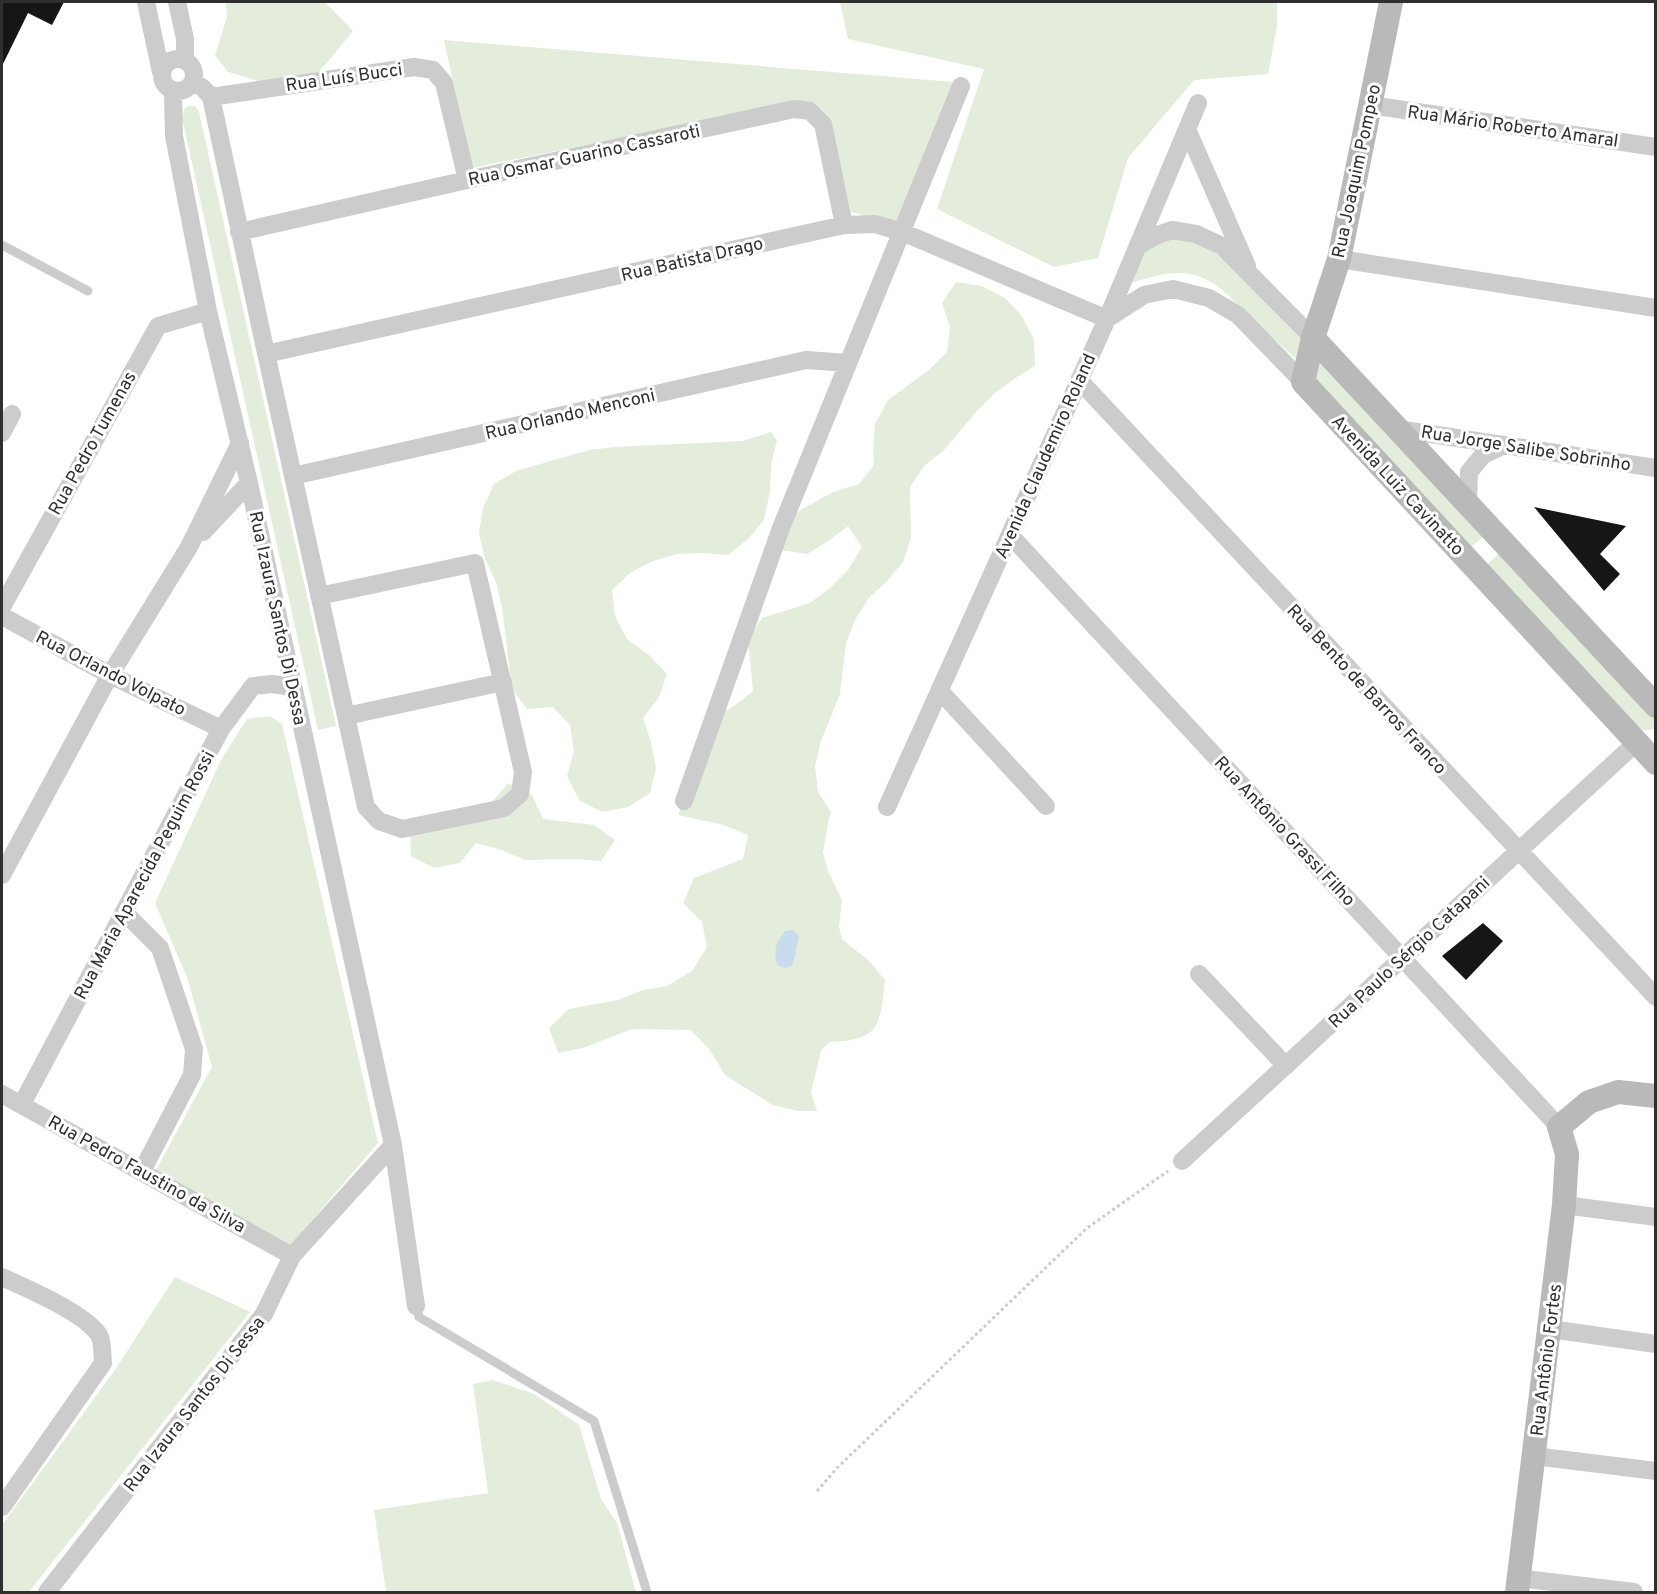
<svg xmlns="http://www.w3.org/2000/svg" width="1657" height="1594" font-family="Overpass,sans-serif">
<rect width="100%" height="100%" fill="#fff"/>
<path fill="#e4eddc" d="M 226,2 L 325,2 L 353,31 L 319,72 L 265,83 L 228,72 L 215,55 L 227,17 Z
M 840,2 L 1277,2 L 1277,26 L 1268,74 L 1194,80 L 1128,158 L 1098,258 L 1054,267 L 937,209 L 984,69 L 848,39 Z
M 444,40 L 954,82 L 899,224 L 851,212 L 828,116 L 815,103 L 801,101 L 472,168 Z
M 189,106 L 195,106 L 199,112 L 336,726 L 318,730 L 182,118 L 184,109 Z
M 1172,236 L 1193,238 L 1228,262 L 1302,338 L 1298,361 L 1220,288 C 1187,264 1165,274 1130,283 L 1143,251 Z
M 956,282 L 982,286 L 1005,298 L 1022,316 L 1034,340 L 1035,366 L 1014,379 L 994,394 L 976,412 L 944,450 L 924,466 L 910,487 L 911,538 L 903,562 L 887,581 L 869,598 L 855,620 L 846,643 L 840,694 L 821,741 L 815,766 L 818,792 L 831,812 L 829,818 L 823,852 L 828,871 L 842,900 L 839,927 L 842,939 L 870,962 L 885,980 C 880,1027 880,1040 829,1042 L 821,1051 L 811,1092 L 817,1111 L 798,1111 L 773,1105 L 725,1075 L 710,1050 L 691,1030 L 632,1029 L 583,1048 L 558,1053 L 549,1028 L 569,1009 L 618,1000 L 643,990 L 667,986 L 692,971 L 707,947 L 702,922 L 683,903 L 694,878 L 743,859 L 748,835 L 724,825 L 678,815 L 714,718 L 734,706 L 753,691 L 748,640 L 762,618 L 810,603 L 830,588 L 848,570 L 862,547 L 848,526 L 828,541 L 807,554 L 781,550 L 797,512 L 833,492 L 859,484 L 874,465 L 873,449 L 875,424 L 888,400 L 929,370 L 947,352 L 950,327 L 942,303 Z
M 1316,353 L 1484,536 L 1469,549 L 1312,378 Z
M 771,432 L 777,440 L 771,465 L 770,491 L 764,520 L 748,539 L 728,555 L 703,553 L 677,554 L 653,561 L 630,573 L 612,590 L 615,616 L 627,639 L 650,656 L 667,674 L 659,697 L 643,718 L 651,742 L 656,768 L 650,793 L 628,807 L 602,812 L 579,800 L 567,776 L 574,751 L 570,725 L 553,707 L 527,709 L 512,689 L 502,608 L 496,582 L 485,559 L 479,533 L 483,508 L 494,484 L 516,471 L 589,450 L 614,447 L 742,441 Z
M 1503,550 L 1655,717 L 1655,729 L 1639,731 L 1486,565 Z
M 270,716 L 282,724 L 378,1143 L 290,1246 L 156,1170 L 212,1067 L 187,977 L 155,903 L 222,758 L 247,719 Z
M 508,783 L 532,795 L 543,819 L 594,825 L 615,840 L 601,861 L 576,859 L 525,860 L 502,850 L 476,843 L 460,863 L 434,868 L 411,856 L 410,835 L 420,823 L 443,811 L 469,814 L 492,802 Z
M 175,1277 L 250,1312 L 29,1592 L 2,1592 L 2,1525 L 115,1370 Z
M 493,1380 L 534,1394 L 579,1425 L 601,1499 L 617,1523 L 636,1592 L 386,1592 L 374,1510 L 488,1493 L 473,1384 Z"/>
<path fill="#c7ddee" d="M 792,930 L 799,936 L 795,956 L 792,966 L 785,968 L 777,965 C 773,949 776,944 785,931 Z"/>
<path fill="#161616" d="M 2,2 L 64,2 L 52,25 L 28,13 L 2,66 Z
M 1534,507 L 1626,526 L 1600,554 L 1620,574 L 1604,591 Z
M 1483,923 L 1503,941 L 1466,980 L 1442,956 Z"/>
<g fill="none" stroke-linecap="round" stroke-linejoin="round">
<path stroke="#ccc" stroke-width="3" stroke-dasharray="3 3" stroke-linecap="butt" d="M 817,1491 L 837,1468 L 1087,1228 L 1168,1171"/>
<path stroke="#ccc" stroke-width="9" d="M 2,245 L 88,291
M 416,1306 L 419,1317 L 594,1421 L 647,1592"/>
<path stroke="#ccc" stroke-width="18" d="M 146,2 L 161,72
M 177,2 L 185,39 L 185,60
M162 75a16 16 0 1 1 32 0a16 16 0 1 1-32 0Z
M 193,81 L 203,88 L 211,97 C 261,334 314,571 366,807 L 379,821 L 402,829 L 504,808 L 520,794 L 523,772 L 475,563 L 319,596
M 173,91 L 174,136 L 208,311 L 249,483 L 393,1145 L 416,1306
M 211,97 L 414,67 L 433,70 L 444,83 L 467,180
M 1370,105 L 1656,147
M 1187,129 L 1247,266
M 239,232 L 467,180 L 794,109 L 810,111 L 823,124 L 844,225
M 1138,246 L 1155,236 L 1172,230 L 1196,234 L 1222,246 L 1313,338
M 1339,259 L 1656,308
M 1107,319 L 1144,295 L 1173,289 L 1209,298 L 1238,315 L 1303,382
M 266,354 L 844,225 L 875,224 L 902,232 L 1107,319
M 1079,380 L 1656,997
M 1397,429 L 1656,468
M 2,433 L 12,414
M 293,476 L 806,360 L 848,363
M 1468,504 L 1469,472 L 1483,455 L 1504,445
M 203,532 L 249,483
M 1010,535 L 1559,1127
M 2,607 L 158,326 L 208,311
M 2,616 L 110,675 L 221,729
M 940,691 L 1046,806
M 346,716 L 503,682
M 684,801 L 781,528 L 961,86
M 887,807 L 1107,319 L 1198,103
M 2,875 L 110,675 L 189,547 L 240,443
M 125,913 L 160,948 L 194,1049 L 192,1075 L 142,1171
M 1199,974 L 1286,1066
M 2,1094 L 292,1256
M 22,1104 L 221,729 L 253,686 L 272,684 L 293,687
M 1182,1161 L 1637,742
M 1564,1205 L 1656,1217
M 2,1277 C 26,1288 85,1313 99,1335 C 103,1342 102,1356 103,1363 L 2,1507
M 1550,1329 L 1656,1344
M 1534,1456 L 1656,1471
M 1518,1578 L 1634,1592
M 47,1592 L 264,1314 L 292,1256 L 393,1145"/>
<path stroke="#b9b9b9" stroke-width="24" d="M 1391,2 L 1339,259 L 1313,338 L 1303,382 L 1656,763
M 1313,338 L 1656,706
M 1517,1592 L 1564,1205 L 1567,1154 L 1559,1127 L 1589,1102 L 1618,1092 L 1656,1096"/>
</g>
<g text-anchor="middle" stroke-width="6" stroke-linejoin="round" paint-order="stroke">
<g font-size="18" fill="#2f2f2f" stroke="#fff">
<text transform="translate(344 77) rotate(-8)" y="6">Rua Luís Bucci</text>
<text transform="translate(1513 126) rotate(8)" y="6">Rua Mário Roberto Amaral</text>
<text transform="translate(584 155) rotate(-12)" y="6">Rua Osmar Guarino Cassaroti</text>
<text transform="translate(1356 171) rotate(-78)" y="6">Rua Joaquim Pompeo</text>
<text transform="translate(692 259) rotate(-13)" y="6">Rua Batista Drago</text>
<text transform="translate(570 414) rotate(-13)" y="6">Rua Orlando Menconi</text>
<text transform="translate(92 443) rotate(-61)" y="6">Rua Pedro Tumenas</text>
<text transform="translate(1526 448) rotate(9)" y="6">Rua Jorge Salibe Sobrinho</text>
<text transform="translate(1045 456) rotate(-66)" y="6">Avenida Claudemiro Roland</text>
<text transform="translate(1398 485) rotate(47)" y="6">Avenida Luiz Cavinatto</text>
<text transform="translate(278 618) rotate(78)" y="6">Rua Izaura Santos Di Dessa</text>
<text transform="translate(111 673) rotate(27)" y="6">Rua Orlando Volpato</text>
<text transform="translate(1367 689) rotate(47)" y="6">Rua Bento de Barros Franco</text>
<text transform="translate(1285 831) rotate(47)" y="6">Rua Antônio Grassi Filho</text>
<text transform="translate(144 875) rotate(-62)" y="6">Rua Maria Aparecida Peguim Rossi</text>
<text transform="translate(1409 952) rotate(-43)" y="6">Rua Paulo Sérgio Catapani</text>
<text transform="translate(147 1174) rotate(29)" y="6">Rua Pedro Faustino da Silva</text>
<text transform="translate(1546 1360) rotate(-83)" y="6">Rua Antônio Fortes</text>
<text transform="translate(194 1404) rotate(-52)" y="6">Rua Izaura Santos Di Sessa</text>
</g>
</g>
<rect width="1657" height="1594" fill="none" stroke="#2f2f2f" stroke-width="6"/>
</svg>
